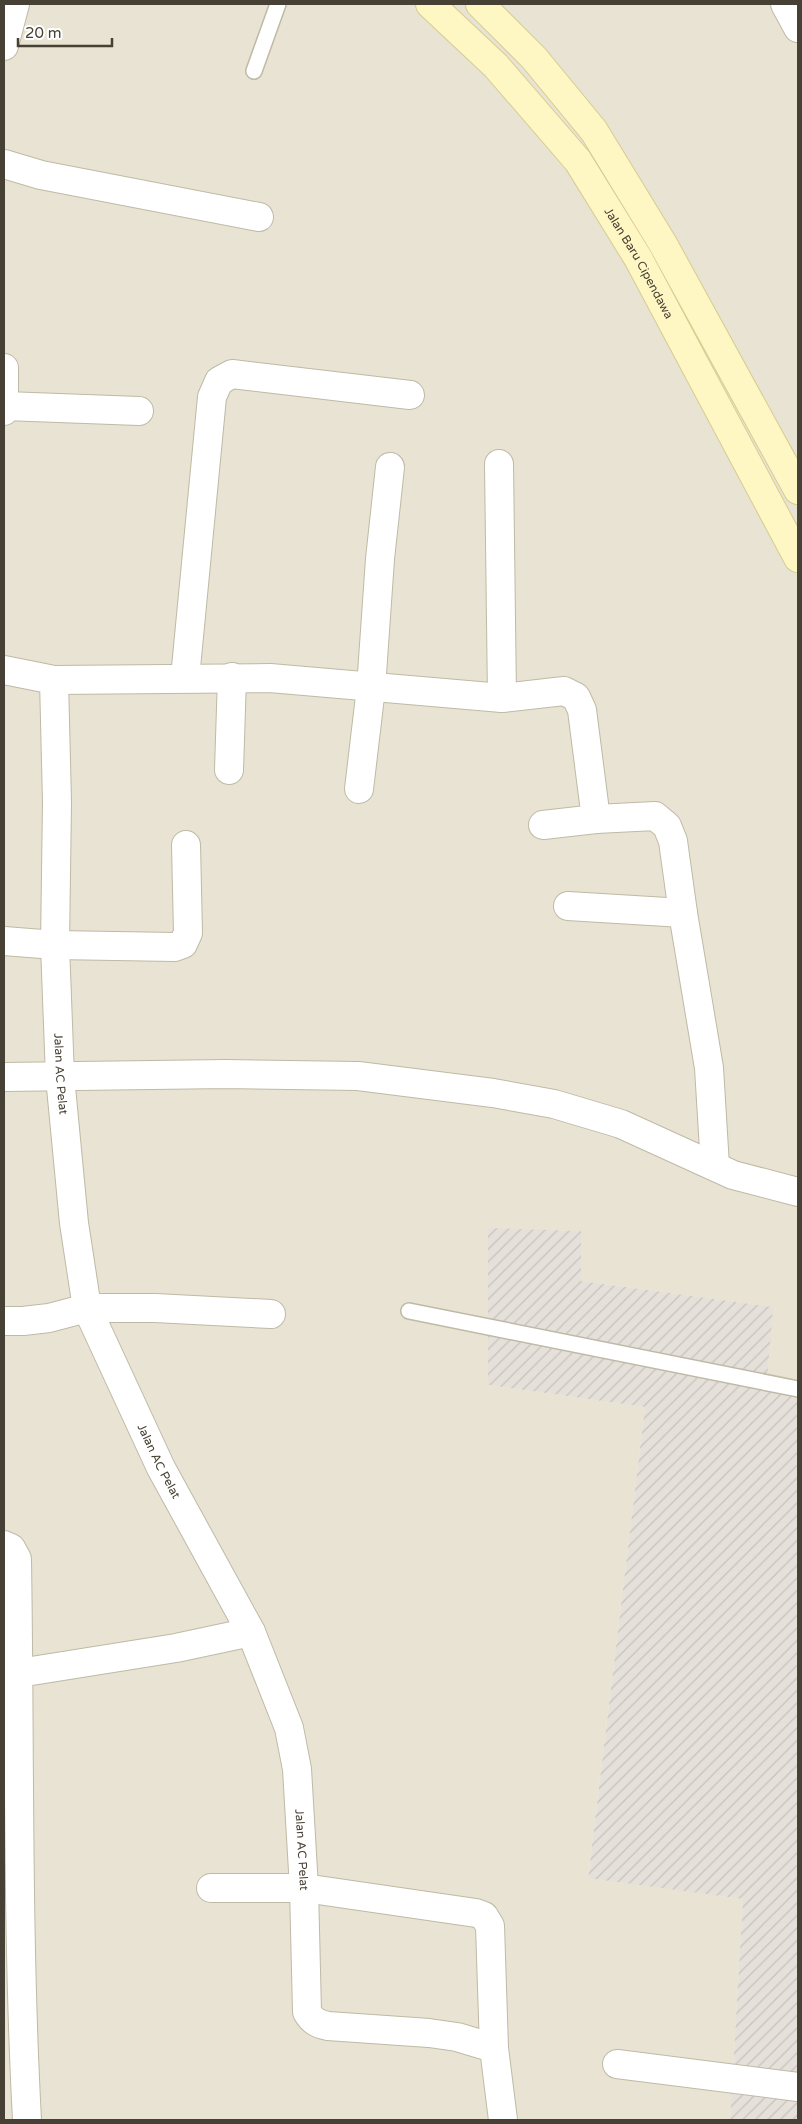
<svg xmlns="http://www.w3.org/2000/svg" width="802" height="2124" font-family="'Varela Round',sans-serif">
<defs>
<pattern id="industrial-furrows" width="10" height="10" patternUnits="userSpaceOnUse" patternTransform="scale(1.25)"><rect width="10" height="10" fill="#e5e1da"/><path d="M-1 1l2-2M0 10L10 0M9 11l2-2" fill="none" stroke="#c6c2bc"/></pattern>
</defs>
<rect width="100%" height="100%" fill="#f3f1e4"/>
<path fill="#e8e3d2" d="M 4,4 L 798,4 L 798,1386 L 767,1380 L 772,1307 L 581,1281 L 581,1231 L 488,1229 L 488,1385 L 645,1407 L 588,1877 L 743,1899 L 730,2120 L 4,2120 Z"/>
<path fill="url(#industrial-furrows)" d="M 488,1228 L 581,1231 L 581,1281 L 773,1307 L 767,1380 L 798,1386 L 798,2120 L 730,2120 L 743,1899 L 588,1878 L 645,1407 L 488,1385 Z"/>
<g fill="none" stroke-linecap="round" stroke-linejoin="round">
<defs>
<path id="service" d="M 254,71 L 278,4
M 409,1311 L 798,1389"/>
<g id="minor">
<path d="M 785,4 L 798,28"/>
<path d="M 4,46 L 15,4"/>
<path d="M 4,164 L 41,175 L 259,217"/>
<path d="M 4,368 L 4,411"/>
<path d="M 5,406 L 139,411"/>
<path d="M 499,464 L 502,698"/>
<path id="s1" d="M 4,670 L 54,680 L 57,802 L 55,945 L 60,1077 L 74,1223 L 87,1308 L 161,1468 L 251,1632 L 289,1728 L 297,1769 L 304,1888 L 307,2012 C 312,2021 318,2024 328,2026 L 429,2033 L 457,2037 L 494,2048"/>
<path d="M 185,678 L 212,397 L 219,381 L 232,374 L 410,395"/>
<path d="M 54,680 L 270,678 L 502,698 L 564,691 L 576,697 L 582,710 L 596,819 L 655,816 L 667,826 L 673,841 L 683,913 L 709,1068 L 715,1166"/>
<path d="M 229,770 L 232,677"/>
<path d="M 359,789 L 371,688 L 380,559 L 390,467"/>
<path d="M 543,825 L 596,819"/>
<path d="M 568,906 L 683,913"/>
<path d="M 4,941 L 55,945 L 175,947 L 183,944 L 188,933 L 186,845"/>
<path d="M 4,1077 L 226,1074 L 358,1076 L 493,1093 L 554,1104 L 621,1124 L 733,1175 L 798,1192"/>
<path d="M 4,1321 L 23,1321 L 49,1318 L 87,1308 L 155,1308 L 271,1314"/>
<path d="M 4,1545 L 11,1548 L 17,1559 C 20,1746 17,1933 27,2120"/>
<path d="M 19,1673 L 176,1648 L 251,1632"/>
<path d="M 211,1888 L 304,1888 L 476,1913 L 484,1916 L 490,1926 L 494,2048 L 503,2120"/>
<path d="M 617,2064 L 798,2087"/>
</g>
<g id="secondary">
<path id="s2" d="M 430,4 L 496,66 L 578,161 L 638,258 L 798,558"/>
<path d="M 480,4 L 534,58 L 594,131 L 663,244 L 798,490"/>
</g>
</defs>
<use href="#service" stroke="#bfbaa6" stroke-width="18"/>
<use href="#minor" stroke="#bfbaa6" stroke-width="30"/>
<use href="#secondary" stroke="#d6cc91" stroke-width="30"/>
<use href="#service" stroke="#fff" stroke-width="15"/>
<use href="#minor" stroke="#fff" stroke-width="28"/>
<use href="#secondary" stroke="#fff7c3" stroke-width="28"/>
</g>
<g text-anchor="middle" stroke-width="5" stroke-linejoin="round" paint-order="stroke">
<g font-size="12" fill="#464134" stroke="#fff">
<text dy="4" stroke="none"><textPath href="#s2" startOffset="335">Jalan Baru Cipendawa</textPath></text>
<text dy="4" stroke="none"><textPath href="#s1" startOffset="445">Jalan AC Pelat</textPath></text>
<text dy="4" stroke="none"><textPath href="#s1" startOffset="850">Jalan AC Pelat</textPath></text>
<text dy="4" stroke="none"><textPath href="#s1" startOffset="1270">Jalan AC Pelat</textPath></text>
</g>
</g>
<rect width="802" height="2124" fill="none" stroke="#464134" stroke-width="10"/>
<path d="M18 38v8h94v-8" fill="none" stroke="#464134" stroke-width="2.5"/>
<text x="25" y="38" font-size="15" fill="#464134" stroke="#ffffff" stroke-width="4" paint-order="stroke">20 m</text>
</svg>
